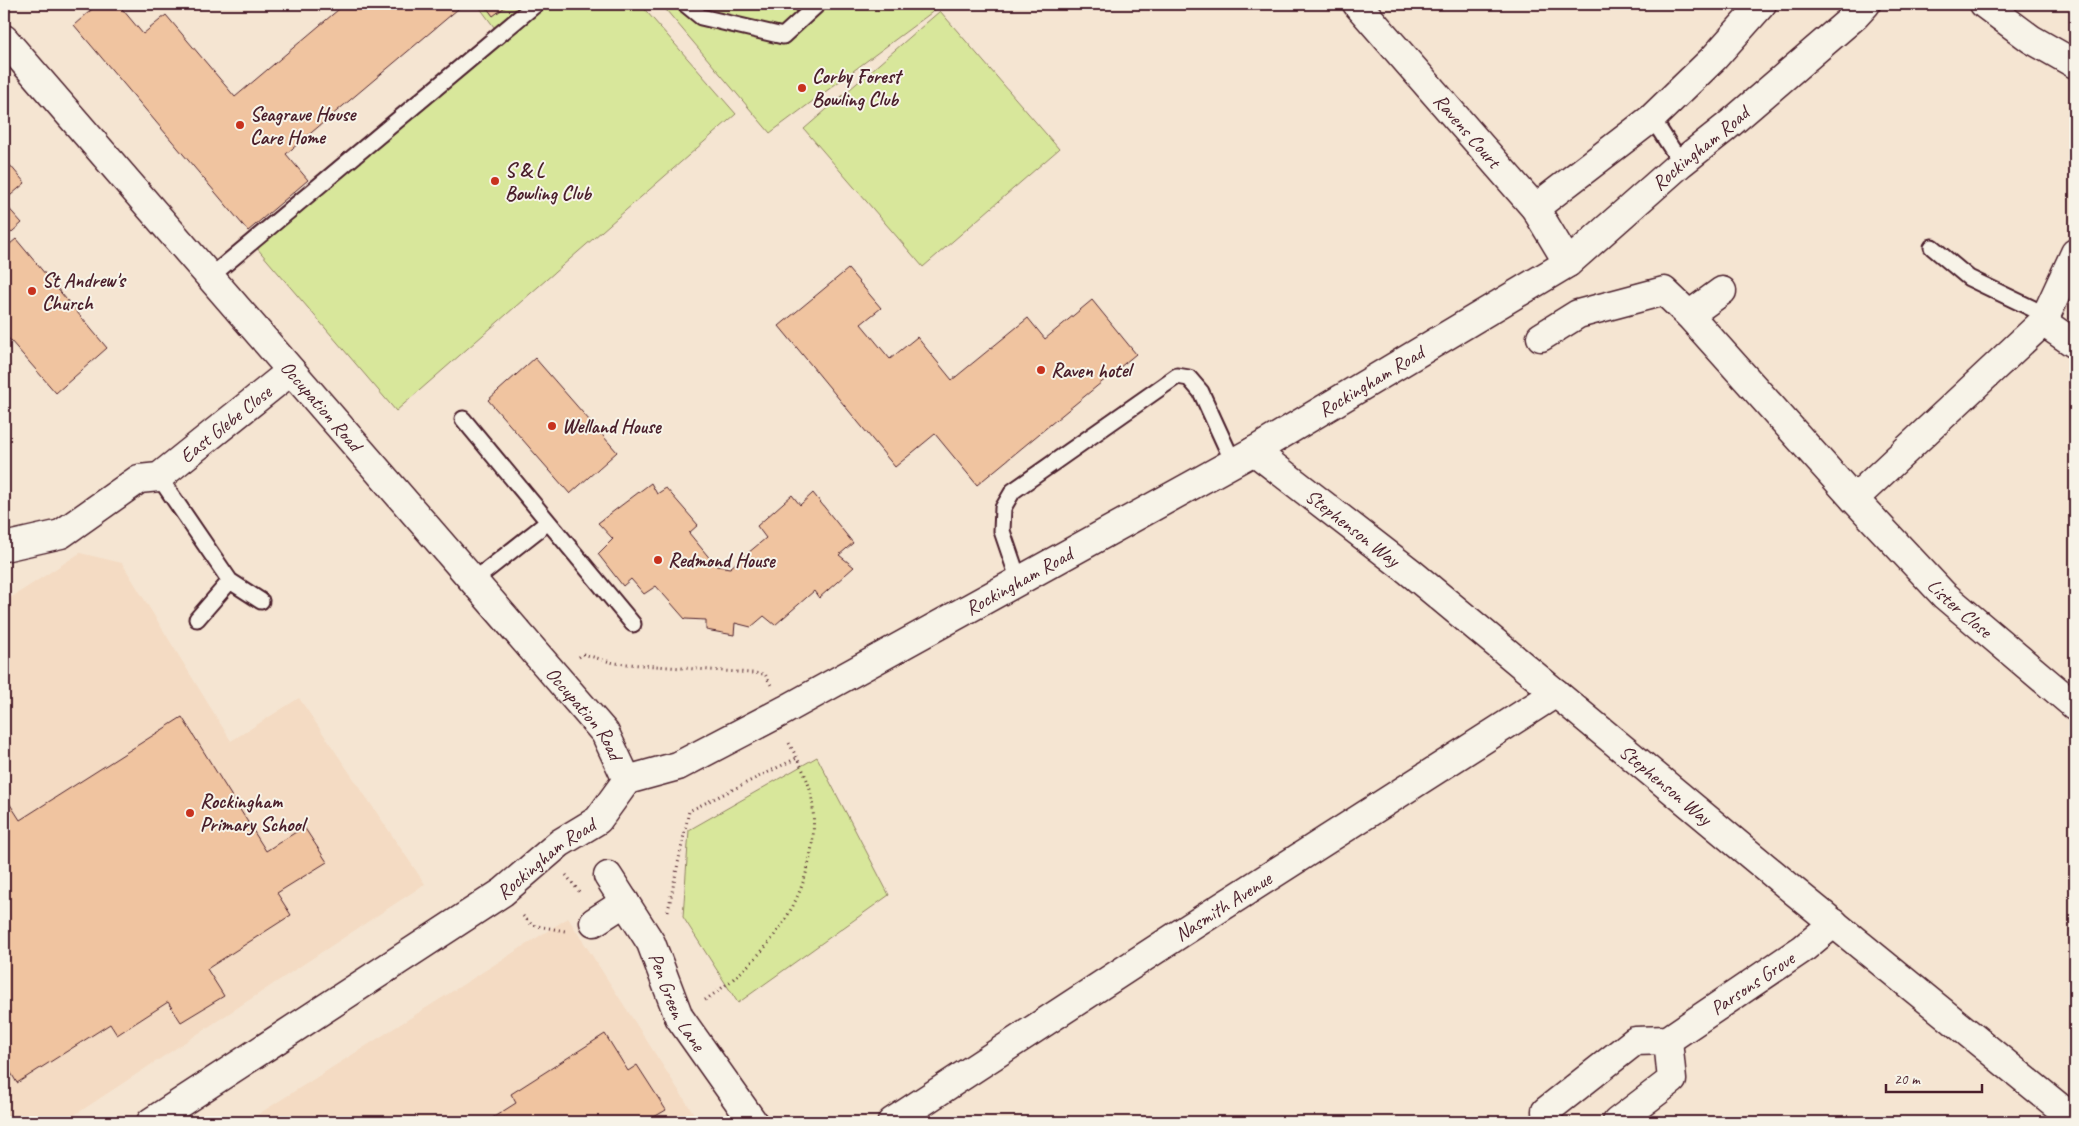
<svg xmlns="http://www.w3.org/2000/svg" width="2079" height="1126" font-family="Caveat,sans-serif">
<rect width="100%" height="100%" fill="#f5e5d2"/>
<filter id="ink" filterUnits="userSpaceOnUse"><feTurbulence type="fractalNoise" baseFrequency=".02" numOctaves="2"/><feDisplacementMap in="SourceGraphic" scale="10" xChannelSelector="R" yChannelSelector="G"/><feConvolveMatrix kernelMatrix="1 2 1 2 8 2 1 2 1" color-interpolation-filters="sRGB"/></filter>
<g filter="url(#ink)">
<path fill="#f4dbc3" d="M 80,553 L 122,563 L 231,741 L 299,698 L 425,884 L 64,1122 L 4,1122 L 4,602 Z
M 568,918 L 699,1122 L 246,1122 Z"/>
<path fill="#d8e79b" stroke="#918363" d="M 477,4 L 640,4 L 736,114 L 396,411 L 256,247 L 497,31 Z
M 661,4 L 943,4 L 770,133 Z
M 940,11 L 1059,149 L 923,267 L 804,129 Z
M 817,757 L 889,895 L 738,1003 L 683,917 L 689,830 Z"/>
<path fill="#f0c4a0" stroke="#4a1f2b" d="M 98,4 L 118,4 L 143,34 L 166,15 L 235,97 L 345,4 L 464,4 L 286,154 L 308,180 L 248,231 L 74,25 Z
M 484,4 L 509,4 L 493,16 Z
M 4,158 L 25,183 L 4,201 Z
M 4,203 L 22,223 L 4,239 Z
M 16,239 L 107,348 L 56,393 L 4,333 L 4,249 Z
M 848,269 L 881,308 L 861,324 L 890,359 L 917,337 L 952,380 L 1028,318 L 1045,339 L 1092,300 L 1136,354 L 977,485 L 935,434 L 895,467 L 779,326 Z
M 535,358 L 617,452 L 570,494 L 488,400 Z
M 651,483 L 657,494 L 666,488 L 698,525 L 689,533 L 716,566 L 730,568 L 766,538 L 757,526 L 792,495 L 800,505 L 813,493 L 853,543 L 839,555 L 854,567 L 819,598 L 814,591 L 775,625 L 764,616 L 751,627 L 735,623 L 734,635 L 706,630 L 706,620 L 685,619 L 656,586 L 644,594 L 631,579 L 623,586 L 598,554 L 613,539 L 598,523 Z
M 182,717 L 266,851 L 304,827 L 327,862 L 277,893 L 291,915 L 207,969 L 224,996 L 181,1022 L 168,1002 L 117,1035 L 110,1024 L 17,1083 L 4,1061 L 4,795 L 20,820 Z
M 605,1034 L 628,1071 L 637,1065 L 666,1110 L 654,1117 L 657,1122 L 486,1122 L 516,1103 L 511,1094 Z"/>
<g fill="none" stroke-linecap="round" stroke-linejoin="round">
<defs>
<path id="lane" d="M 685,4 L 701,17 L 783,36 L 818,4
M 1652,118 L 1681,163
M 1932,247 L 1969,278 L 2046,315
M 210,277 L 536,4
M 463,419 L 633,624
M 159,477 L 230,581 L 261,601
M 473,581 L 548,522
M 1019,581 L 1002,531 L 1003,508 L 1013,491 L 1177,376 L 1189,378 L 1201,392 L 1233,462
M 197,619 L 230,581"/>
<g id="street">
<path id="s1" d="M 1357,4 L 1535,208 L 1568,263"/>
<path d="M 1984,4 L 2031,39 L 2075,64"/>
<path d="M 1535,208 L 1652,118 L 1714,58 L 1762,4"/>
<path d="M 1689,315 L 1854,499 L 2043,322 L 2075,253"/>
<path d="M 2043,322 L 2075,344"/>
<path d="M 1541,337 L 1578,314 L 1664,291 L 1689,315 L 1722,291"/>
<path id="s2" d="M 1254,451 L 1409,571 L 1794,891 L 2075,1120"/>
<path id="s3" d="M 1854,499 L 1944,595 L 2075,706"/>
<path id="s4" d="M 4,547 L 61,534 L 139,479 L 159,477 L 291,371"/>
<path id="s5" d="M 608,876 L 651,943 L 679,1017 L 753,1122"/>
<path d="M 594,922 L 625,902"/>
<path id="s6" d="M 892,1122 L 1181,933 L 1556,693"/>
<path id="s7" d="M 1547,1122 L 1546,1111 L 1635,1041 L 1668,1040 L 1804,948 L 1834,923"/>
<path d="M 1617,1122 L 1672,1080 L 1668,1040"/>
</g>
<g id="secondary">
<path id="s8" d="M 4,39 L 605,733 L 627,780"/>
<path id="s9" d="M 151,1122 L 503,892 L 560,843 L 598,820 L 627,780 L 678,766 L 785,710 L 1254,451 L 1568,263 L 1681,163 L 1725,128 L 1855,16 L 1866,4"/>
</g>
</defs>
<use href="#lane" stroke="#4a1f2b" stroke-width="19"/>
<use href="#street" stroke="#4a1f2b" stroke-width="31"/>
<use href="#secondary" stroke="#4a1f2b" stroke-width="31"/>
<path stroke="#4a1f2b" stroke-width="3" stroke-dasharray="1 4" stroke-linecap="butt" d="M 579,657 L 583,654 L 614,663 L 765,674 L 771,685
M 566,875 L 581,894
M 668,911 L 689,811 L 797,758
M 523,916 L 532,925 L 565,931
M 705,1000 C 773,955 823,884 812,799 C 809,779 798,760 789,743"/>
<use href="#lane" stroke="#f7f3e8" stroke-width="15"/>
<use href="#street" stroke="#f7f3e8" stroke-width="28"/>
<use href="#secondary" stroke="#f7f3e8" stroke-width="28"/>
</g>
</g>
<g fill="#c8321e" stroke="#f7f3e8" stroke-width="2">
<circle cx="802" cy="88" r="5"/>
<circle cx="240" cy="125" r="5"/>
<circle cx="495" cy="181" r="5"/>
<circle cx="32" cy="291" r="5"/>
<circle cx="1041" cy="370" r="5"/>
<circle cx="552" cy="426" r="5"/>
<circle cx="658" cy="560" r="5"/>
<circle cx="190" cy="813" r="5"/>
</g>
<g text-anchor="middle" stroke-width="4" stroke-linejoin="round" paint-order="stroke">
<g font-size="20" font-weight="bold" fill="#4a1f2b" stroke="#f7f3e8" text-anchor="start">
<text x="812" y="83">Corby Forest<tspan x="812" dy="23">Bowling Club</tspan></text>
<text x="250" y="121">Seagrave House<tspan x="250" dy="23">Care Home</tspan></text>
<text x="505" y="177">S &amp; L<tspan x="505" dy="23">Bowling Club</tspan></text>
<text x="42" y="287">St Andrew's<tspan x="42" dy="23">Church</tspan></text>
<text x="1051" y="377">Raven hotel</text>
<text x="562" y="433">Welland House</text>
<text x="668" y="567">Redmond House</text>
<text x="200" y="808">Rockingham<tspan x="200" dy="23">Primary School</tspan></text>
</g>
<g font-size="20" fill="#4a1f2b" stroke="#f7f3e8">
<text dy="7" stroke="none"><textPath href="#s1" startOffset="168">Ravens Court</textPath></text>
<text dy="7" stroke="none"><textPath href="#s9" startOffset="1840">Rockingham Road</textPath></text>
<text dy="7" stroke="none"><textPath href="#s9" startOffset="1435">Rockingham Road</textPath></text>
<text dy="7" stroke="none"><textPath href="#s8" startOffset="485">Occupation Road</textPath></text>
<text dy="7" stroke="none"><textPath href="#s4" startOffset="259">East Glebe Close</textPath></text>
<text dy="7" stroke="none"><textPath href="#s2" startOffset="125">Stephenson Way</textPath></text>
<text dy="7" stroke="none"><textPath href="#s9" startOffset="1030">Rockingham Road</textPath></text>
<text dy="7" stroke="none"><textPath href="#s3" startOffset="152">Lister Close</textPath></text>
<text dy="7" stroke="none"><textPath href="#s8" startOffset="890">Occupation Road</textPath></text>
<text dy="7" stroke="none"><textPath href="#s2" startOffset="530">Stephenson Way</textPath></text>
<text dy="7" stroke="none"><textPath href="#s9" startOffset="475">Rockingham Road</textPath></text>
<text dy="7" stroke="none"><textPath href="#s6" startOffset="395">Nasmith Avenue</textPath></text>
<text dy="7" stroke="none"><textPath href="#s7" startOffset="259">Parsons Grove</textPath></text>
<text dy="7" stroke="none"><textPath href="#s5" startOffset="144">Pen Green Lane</textPath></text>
</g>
</g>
<rect width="2079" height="1126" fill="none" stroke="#f7f3e8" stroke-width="20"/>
<rect x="10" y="10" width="2059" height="1106" fill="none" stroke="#4a1f2b" stroke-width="2" filter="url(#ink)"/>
<path d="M1886 1084v8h96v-8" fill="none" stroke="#4a1f2b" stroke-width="2.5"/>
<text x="1894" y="1084" font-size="15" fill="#4a1f2b" stroke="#f7f3e8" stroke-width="4" paint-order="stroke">20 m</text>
</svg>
